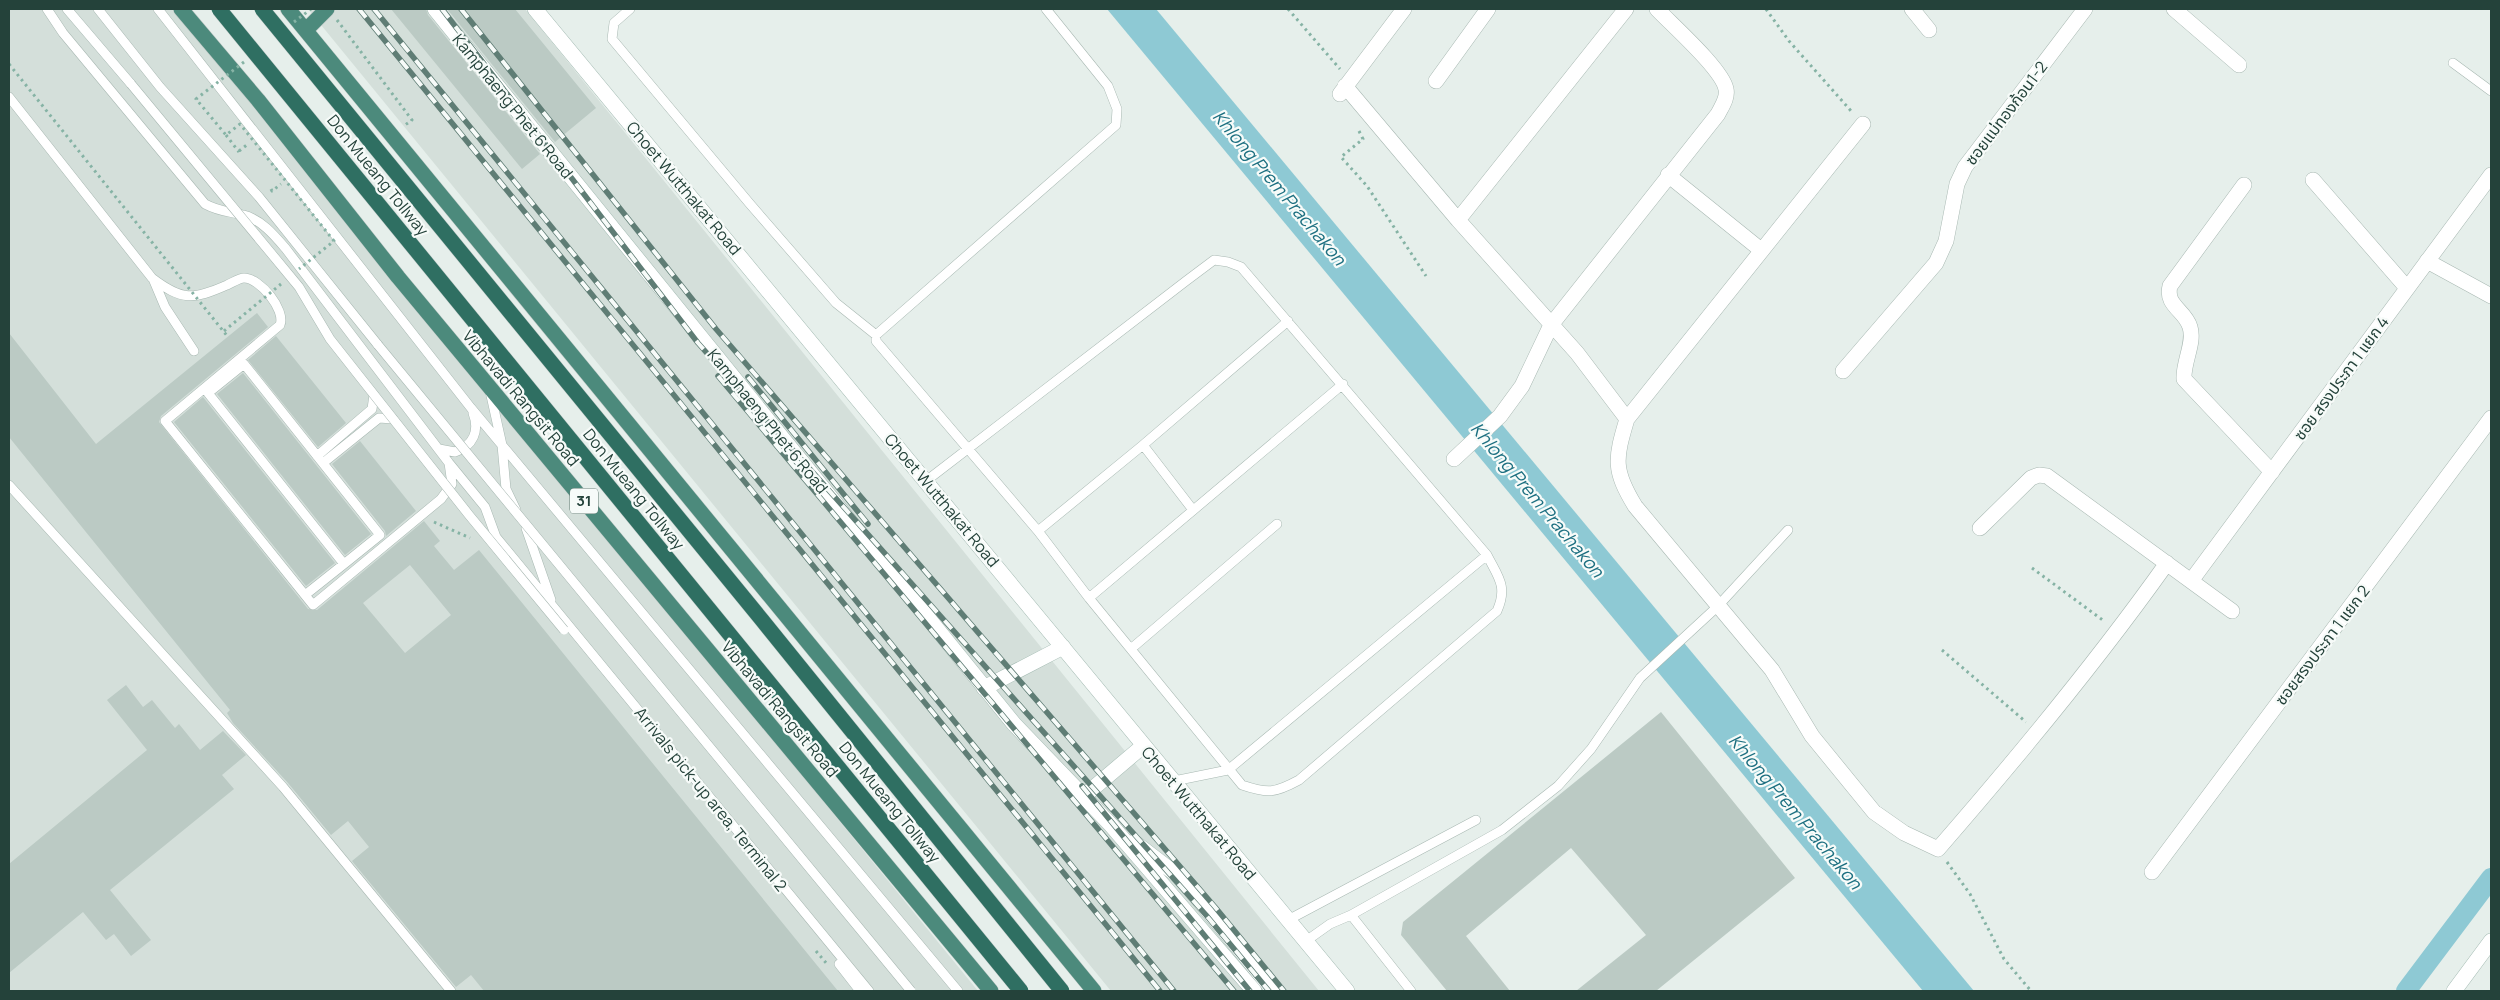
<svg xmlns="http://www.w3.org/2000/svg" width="2500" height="1000" font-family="Manrope,'Noto Sans Thai',sans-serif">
<rect width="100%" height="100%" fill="#e6efeb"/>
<path fill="#d4dfda" d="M 9,9 L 177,9 L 978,991 L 9,991 Z
M 308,9 L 525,9 L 1319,991 L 1111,991 Z"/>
<path fill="#8ec9d4" d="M 1107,9 L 1156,9 L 1974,991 L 1923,991 Z"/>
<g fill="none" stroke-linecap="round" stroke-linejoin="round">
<path stroke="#8ec9d4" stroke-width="20" d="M 2406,991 L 2491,878"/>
</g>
<path fill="#bbcac4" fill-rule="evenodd" d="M 391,9 L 426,9 L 428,15 L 540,154 L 522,169 Z
M 447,9 L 515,9 L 596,108 L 555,142 Z
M 257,313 L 268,327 L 161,416 L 159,422 L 308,609 L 317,610 L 424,521 L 440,541 L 434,546 L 454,570 L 479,550 L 838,991 L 484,991 L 471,975 L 456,987 L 352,861 L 369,847 L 348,821 L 331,835 L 288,783 L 233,723 L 227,713 L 230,710 L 9,437 L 9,333 L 96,444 ZM 410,565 L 451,615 L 405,653 L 363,603 Z
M 276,336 L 346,423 L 318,447 L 248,360 Z
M 243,373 L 371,534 L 345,555 L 217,394 Z
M 203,397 L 335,563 L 306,586 L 174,422 Z
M 360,441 L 416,511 L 386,536 L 385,531 L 332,464 Z
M 126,685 L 143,707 L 152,700 L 175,728 L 179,724 L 200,750 L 223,731 L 246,755 L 222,775 L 234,789 L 110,890 L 151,940 L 131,956 L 114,934 L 106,940 L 83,912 L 9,973 L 9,864 L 147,750 L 107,700 Z
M 1661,712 L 1795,878 L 1656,991 L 1576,991 L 1646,935 L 1571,848 L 1466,936 L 1510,991 L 1447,991 L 1401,935 L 1403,922 Z"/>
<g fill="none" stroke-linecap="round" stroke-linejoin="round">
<defs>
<path id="service" d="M 47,9 L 63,33 L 205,204 C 220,212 228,211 243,215 C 261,219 275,236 286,249 L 449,463 L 485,507 L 496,537 L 869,991
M 67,9 L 131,84
M 98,9 L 160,87 L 259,197 L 378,345
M 158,9 L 471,408 L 958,991
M 630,9 L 614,23 L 612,39 L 750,204 L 836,303 L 876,335 L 876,341 L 1038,531 L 1089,598 L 1242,785 C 1268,794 1275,793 1299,780 L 1497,611 C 1508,586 1498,577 1487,555 L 1241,267 L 1228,262 L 1214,260 L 1186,281 L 926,481
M 2453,63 L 2491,91
M 9,97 L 152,278 C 182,301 193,300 227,285 C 232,283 239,278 244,278 C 260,278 286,310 280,325 L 165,421 L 313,605 L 441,499 L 452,484 L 449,463
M 154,281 L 165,307 L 194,351
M 876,335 L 1116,125 L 1117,109 L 1108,86 L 1046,9
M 244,364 L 380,535 L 344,564 L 208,393 Z
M 490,391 L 502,445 L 506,489 L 516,510
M 439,449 L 455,452 C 473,446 480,431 473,413
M 317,456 L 372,409 L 374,395
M 323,463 L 379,418 L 393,419
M 9,485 L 283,787 L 451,991
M 1193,510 L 1143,445 L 1288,321
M 526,528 L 551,600
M 1038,531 L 1143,445
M 305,595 L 344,564
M 1089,598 L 1343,384
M 1132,648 L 1277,524
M 1174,781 L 1228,770 L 1487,555
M 1351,915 L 1411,991
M 1288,920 L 1476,820
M 1306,941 L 1330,924 L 1351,915 L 1502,830 L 1558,786 L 1591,749 L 1640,678 L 1717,607 L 1788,530
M 839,964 L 860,991"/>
<path id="minor" d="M 1912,9 L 1929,30
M 2174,9 L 2239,65
M 1436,81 L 1488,9
M 1345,86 L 1458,220 L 1577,353 L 1627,419 C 1615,459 1613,470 1635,506 L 1772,670 L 1812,736 L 1874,812 L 1904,833 L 1938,849 C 2018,757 2096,663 2167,563
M 1340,94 L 1404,9
M 1668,175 L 1761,250
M 2313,180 L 2407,288
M 2244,185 L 2170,286 C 2165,306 2185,310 2190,327 C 2195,343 2183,362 2184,379 L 2272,472
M 1458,220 L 1626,9
M 2427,261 L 2491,296
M 1843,371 L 1936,263 L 1946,241 L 1957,184 L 1965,167 L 2085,9
M 1627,419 L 1863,124
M 1454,459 L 1500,416 L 1522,386 L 1551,325 L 1718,114 C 1722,106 1728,98 1726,89 C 1722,69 1672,25 1657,9
M 1980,528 L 2031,478 L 2039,475 L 2047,476 L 2232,611
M 2191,581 L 2491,175
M 2152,872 L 2491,418"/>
<path id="secondary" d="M 435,9 L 1014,724 L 1111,825 L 1254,991
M 535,9 L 1347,991
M 984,688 L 1063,647
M 1084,796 L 1143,746
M 1134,842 L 1181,878 L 1274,991
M 2454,991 L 2491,941"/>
<path id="trunk" d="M 181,9 L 258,100 L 398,277 L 991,991
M 288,9 L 1094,991
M 306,30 L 327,9"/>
</defs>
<use href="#service" stroke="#a8b8b2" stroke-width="10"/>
<use href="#minor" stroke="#a8b8b2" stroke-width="16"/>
<use href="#secondary" stroke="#a4bbb3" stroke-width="16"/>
<use href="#trunk" stroke="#c2cac8" stroke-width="16"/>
<path stroke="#86b3a5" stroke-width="3" stroke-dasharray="2.5 4" stroke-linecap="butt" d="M 1288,9 L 1340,69
M 1766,9 L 1789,41 L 1852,112
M 337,20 L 412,120 L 405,125
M 1359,131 L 1363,139 L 1341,157 L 1367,186 L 1426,276
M 226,135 L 239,152
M 239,151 L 248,144
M 271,189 L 272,191 L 281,184
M 434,522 L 470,538
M 2032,568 L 2104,621
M 1942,650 L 2026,722
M 1947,862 L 1970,894 L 2004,959 L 2031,991
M 816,951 L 827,964"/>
<use href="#service" stroke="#fff" stroke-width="9"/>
<use href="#minor" stroke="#fff" stroke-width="15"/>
<use href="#secondary" stroke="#fff" stroke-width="15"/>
<use href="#trunk" stroke="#4c8a7c" stroke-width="15"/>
<defs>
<path id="rail" d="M 359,9 L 1160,991
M 374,9 L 1174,991
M 442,9 L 698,343 L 1206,915 L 1269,991
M 461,9 L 716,329 L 1215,907 L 1284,991
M 718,376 L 1234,991
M 748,377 L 868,524
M 1082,786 L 1250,991"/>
</defs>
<use href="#rail" stroke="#5f7d75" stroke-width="5.5"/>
<use href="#rail" stroke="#f7fbf9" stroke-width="4" stroke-dasharray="11" stroke-linecap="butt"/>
<defs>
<path id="service-bridge" d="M 131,84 L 299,287 L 330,339 L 469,515 L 564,630
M 378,345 L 911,991"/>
<path id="motorway-bridge" d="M 219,9 L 1021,991
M 262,9 L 762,620 L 1062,991"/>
</defs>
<use href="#service-bridge" stroke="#a8b8b2" stroke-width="10" stroke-linecap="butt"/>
<use href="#motorway-bridge" stroke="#c2cac8" stroke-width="16" stroke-linecap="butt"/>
<path stroke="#86b3a5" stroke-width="3" stroke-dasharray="2.5 4" stroke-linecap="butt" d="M 294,22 L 311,9
M 244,62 L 196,99 L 226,135 L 240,124 L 334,241 L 299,269
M 9,64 L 228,337
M 224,331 L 281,284"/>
<use href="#service-bridge" stroke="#fff" stroke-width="9"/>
<use href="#motorway-bridge" stroke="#2f6f62" stroke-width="15"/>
</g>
<g text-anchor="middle" stroke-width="4.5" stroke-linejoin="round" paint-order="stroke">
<rect fill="#f7fbf9" stroke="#637a73" stroke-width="1" x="570" y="488.5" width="28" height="25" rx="4"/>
<g font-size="15" font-weight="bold" fill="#24423a">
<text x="584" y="506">31</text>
</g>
<g font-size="16" fill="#24423a" stroke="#f7fbf9">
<text transform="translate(513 106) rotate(51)" y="6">Kamphaeng Phet 6 Road</text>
<text transform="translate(2006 113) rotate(-53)" y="6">ซอยแม่ทองก้อน1-2</text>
<text transform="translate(378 175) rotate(51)" y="6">Don Mueang Tollway</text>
<text transform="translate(684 188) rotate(50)" y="6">Choet Wutthakat Road</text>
<text transform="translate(2341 378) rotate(-54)" y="6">ซอย สรงประภา 1 แยก 4</text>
<text transform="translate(521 398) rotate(50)" y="6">Vibhavadi Rangsit Road</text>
<text transform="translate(768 421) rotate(51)" y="6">Kamphaeng Phet 6 Road</text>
<text transform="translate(634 489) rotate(51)" y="6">Don Mueang Tollway</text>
<text transform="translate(942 500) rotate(50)" y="6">Choet Wutthakat Road</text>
<text transform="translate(2322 645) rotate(-53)" y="6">ซอยสรงประภา 1 แยก 2</text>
<text transform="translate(780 709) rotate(50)" y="6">Vibhavadi Rangsit Road</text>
<text transform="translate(711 799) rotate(51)" y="6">Arrivals pick-up area, Terminal 2</text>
<text transform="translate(890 802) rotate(51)" y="6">Don Mueang Tollway</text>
<text transform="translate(1199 813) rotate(50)" y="6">Choet Wutthakat Road</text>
</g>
<g font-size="18" font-style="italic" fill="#1c6f80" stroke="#f7fbf9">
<text transform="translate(1279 188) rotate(50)" y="6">Khlong Prem Prachakon</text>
<text transform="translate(1537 500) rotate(50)" y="6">Khlong Prem Prachakon</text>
<text transform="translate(1795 812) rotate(50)" y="6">Khlong Prem Prachakon</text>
</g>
</g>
<rect width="2500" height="1000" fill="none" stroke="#24423a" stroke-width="20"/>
</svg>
